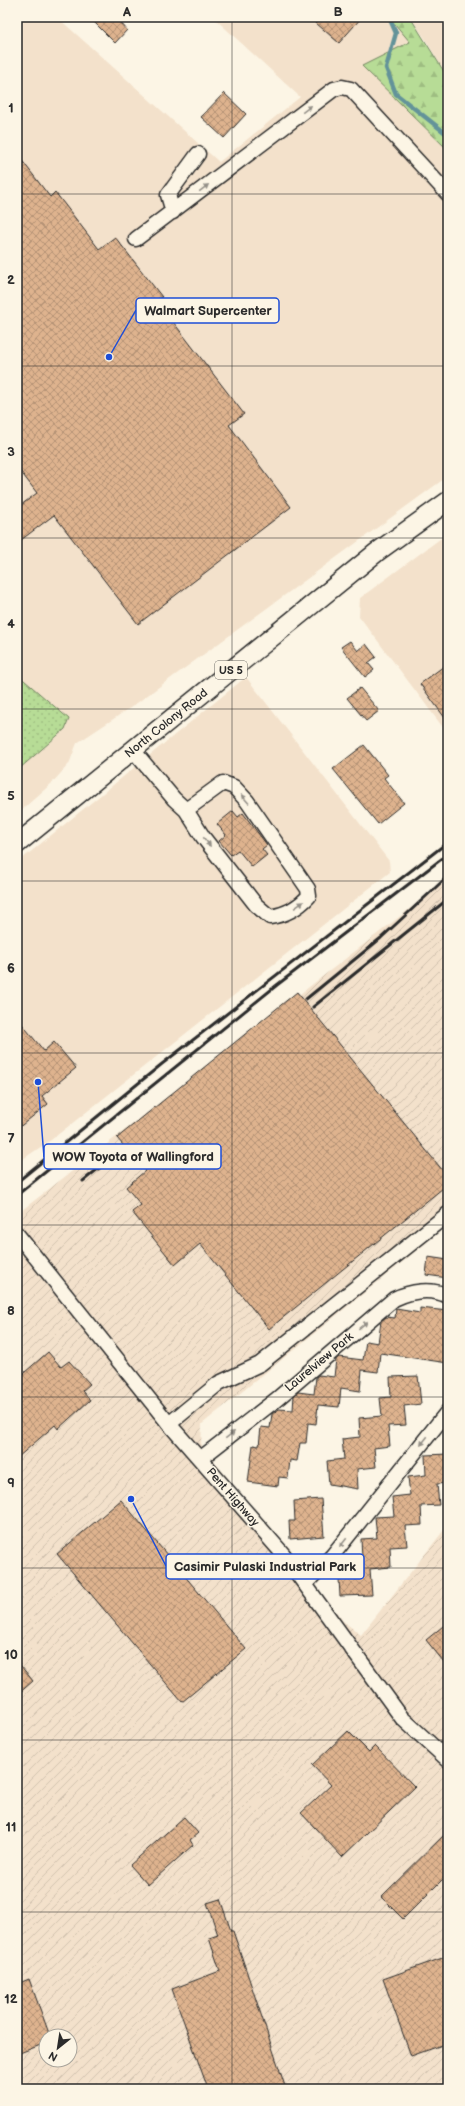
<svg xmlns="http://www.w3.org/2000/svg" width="465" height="2106" font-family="'Balsamiq Sans',sans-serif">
<defs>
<pattern id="industrial-furrows" width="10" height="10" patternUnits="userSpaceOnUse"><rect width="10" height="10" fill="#f3e1cb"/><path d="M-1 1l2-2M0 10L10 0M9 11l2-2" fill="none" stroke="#d0c1ae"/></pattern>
<pattern id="green-dots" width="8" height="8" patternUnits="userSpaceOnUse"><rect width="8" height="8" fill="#b7dc96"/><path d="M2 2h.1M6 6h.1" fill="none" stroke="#9ebd81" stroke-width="1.8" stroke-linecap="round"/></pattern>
<pattern id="forest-firs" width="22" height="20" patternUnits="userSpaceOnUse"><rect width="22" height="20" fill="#b7dc96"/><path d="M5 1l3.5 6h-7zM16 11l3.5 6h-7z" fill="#9ebd81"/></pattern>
<pattern id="building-cross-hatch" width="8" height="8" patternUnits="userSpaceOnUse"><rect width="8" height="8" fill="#deb38e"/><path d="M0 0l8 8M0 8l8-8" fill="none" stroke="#b49274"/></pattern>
</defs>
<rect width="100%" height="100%" fill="#fcf5e5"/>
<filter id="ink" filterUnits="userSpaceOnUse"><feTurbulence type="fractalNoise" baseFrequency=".025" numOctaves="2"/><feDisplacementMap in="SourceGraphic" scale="8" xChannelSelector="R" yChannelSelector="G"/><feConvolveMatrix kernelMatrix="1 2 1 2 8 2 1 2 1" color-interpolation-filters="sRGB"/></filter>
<g filter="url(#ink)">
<path fill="#f3e1cb" d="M 17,17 L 57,17 L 219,162 L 300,97 L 213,17 L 391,17 L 411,42 L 363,66 L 448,150 L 448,476 L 130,708 L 77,743 L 69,764 L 52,783 L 17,814 Z
M 410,17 L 448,17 L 448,78 L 424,37 Z
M 448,533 L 448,734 L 359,616 L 360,598 Z
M 246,677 L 389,861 L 390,872 L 51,1140 L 17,1163 L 17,863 Z"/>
<path fill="url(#industrial-furrows)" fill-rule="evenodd" d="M 448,879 L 448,1225 L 202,1424 L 201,1446 L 297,1561 L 343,1621 L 361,1635 L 448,1525 L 448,2089 L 17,2089 L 17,1214 ZM 46,2036 L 70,2036 L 70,2060 L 46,2060 Z"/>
<path fill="url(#green-dots)" stroke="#718460" d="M 17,674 L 69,719 L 65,729 L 19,769 L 17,769 Z"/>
<path fill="url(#forest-firs)" stroke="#718460" d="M 389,17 L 410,17 L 448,78 L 448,150 L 362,66 L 410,42 Z"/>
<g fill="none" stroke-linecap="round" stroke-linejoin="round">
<path stroke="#639399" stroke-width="4.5" d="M 389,17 L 396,33 L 386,68 L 396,94 L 448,135"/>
</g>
<path fill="url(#building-cross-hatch)" stroke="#2b2b2b" d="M 89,17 L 127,17 L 121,23 L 127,30 L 115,43 Z
M 309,17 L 362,17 L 339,43 Z
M 224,93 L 246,114 L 224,138 L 201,117 Z
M 17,154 L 50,197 L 55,192 L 99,249 L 115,237 L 162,297 L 157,301 L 244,414 L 229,425 L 291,507 L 138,624 L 54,515 L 17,543 L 17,508 L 37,493 L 17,467 Z
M 350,641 L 358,651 L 366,644 L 376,657 L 368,663 L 374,670 L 365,677 L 341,647 Z
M 448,663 L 448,722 L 420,684 Z
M 360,688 L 379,711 L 366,721 L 347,698 Z
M 364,745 L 388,775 L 384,778 L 404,803 L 378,824 L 333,769 Z
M 233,811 L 238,817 L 243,813 L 267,845 L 262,849 L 267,855 L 252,867 L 238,850 L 231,855 L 219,841 L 226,835 L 217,824 Z
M 297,992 L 448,1177 L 448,1184 L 269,1329 L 200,1244 L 175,1265 L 132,1212 L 141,1205 L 126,1187 L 145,1171 L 117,1138 Z
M 17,1018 L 44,1051 L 54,1042 L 76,1068 L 42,1096 L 48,1104 L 17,1129 Z
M 428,1257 L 448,1260 L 448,1278 L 426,1275 Z
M 420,1308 L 448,1311 L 444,1346 L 448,1346 L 448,1363 L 380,1353 L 378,1372 L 362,1370 L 360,1391 L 341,1388 L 339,1407 L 318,1405 L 316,1424 L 308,1423 L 306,1443 L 300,1443 L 297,1461 L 290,1460 L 288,1478 L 279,1477 L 278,1486 L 248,1482 L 253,1445 L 259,1446 L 261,1427 L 270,1428 L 272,1414 L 279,1409 L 293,1410 L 294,1395 L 298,1392 L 314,1394 L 316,1377 L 319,1375 L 334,1377 L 336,1359 L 339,1357 L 363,1360 L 366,1341 L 378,1343 L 381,1321 L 386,1317 L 395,1318 L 396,1309 L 420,1313 Z
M 48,1352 L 61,1367 L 69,1361 L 90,1384 L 82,1391 L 90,1400 L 58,1429 L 55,1425 L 17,1458 L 17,1379 Z
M 418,1376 L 421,1404 L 404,1406 L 406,1425 L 388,1426 L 390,1446 L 374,1448 L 376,1467 L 357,1469 L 358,1489 L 329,1484 L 327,1461 L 344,1459 L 342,1439 L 360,1437 L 359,1418 L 382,1416 L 380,1398 L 391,1397 L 390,1377 Z
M 448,1454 L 448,1483 L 437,1484 L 439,1505 L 421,1506 L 422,1525 L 405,1526 L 407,1546 L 390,1547 L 391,1567 L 370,1569 L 372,1595 L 340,1596 L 339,1579 L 345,1578 L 343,1559 L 362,1558 L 361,1539 L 377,1538 L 375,1517 L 394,1516 L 392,1497 L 410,1495 L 408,1477 L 426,1475 L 425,1455 Z
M 321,1499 L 324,1536 L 290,1539 L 289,1521 L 295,1521 L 294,1501 Z
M 121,1500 L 246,1649 L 182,1702 L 57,1554 Z
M 448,1622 L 448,1667 L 426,1640 Z
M 17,1661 L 33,1681 L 17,1695 Z
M 348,1731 L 369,1752 L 375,1746 L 415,1787 L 342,1857 L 301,1813 L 331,1785 L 312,1765 Z
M 184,1817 L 198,1833 L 190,1840 L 193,1845 L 148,1885 L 130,1865 Z
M 448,1831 L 448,1874 L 403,1919 L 381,1897 Z
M 220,1899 L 231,1931 L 233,1931 L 286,2089 L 208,2089 L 172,1989 L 220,1971 L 209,1938 L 218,1935 L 207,1903 Z
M 448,1956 L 448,2043 L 411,2056 L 383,1979 Z
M 29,1979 L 50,2036 L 46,2036 L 46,2043 L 17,2054 L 17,1984 Z"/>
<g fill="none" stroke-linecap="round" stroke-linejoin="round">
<defs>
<path id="minor" d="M 173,212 L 168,195 L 198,154
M 136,239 L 334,89 L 342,87 L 351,89 L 448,194
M 133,750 L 174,799 L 186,810 L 203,837 L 256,905 L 270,917 C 285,915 299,907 309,896 L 308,889 L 247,801 L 234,787 L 223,783 L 186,810
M 17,1234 L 169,1424 L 283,1554 L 402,1718 L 448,1760
M 169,1424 L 219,1383 L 260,1364 L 448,1214
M 200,1459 L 277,1399 L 394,1299 C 411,1291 431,1288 448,1296
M 305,1584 L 332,1556 L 448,1411"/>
<path id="major" d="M 17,844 L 377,552 L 448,501"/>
</defs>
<use href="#minor" stroke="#2b2b2b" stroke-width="17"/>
<use href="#major" stroke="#2b2b2b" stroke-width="21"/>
<use href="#minor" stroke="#fcf5e5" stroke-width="14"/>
<use href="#major" stroke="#fcf5e5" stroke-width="18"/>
<path stroke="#2b2b2b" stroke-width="3" d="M 306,999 L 381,938 L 448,876
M 313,1007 L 448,899
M 83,1181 L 125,1147
M 17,1182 L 162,1064 L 448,842
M 17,1195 L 277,985 L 448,854"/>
</g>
<defs><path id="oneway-solid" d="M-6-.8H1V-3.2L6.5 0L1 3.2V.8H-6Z"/></defs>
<g fill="#949088">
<use href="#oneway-solid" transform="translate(307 109) rotate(-37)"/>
<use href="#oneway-solid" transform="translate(204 188) rotate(-37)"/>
<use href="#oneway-solid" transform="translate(245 799) rotate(-131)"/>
<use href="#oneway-solid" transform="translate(207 842) rotate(52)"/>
<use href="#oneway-solid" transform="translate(299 905) rotate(-35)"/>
<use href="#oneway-solid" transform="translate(363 1325) rotate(-40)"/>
<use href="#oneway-solid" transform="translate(230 1435) rotate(-38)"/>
<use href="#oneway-solid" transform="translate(424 1441) rotate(128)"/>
<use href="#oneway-solid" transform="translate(343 1543) rotate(128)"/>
</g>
</g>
<path fill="none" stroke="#2b2b2b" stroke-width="1" stroke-opacity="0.55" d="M 232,17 L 232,2089M 17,194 L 448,194M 17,366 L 448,366M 17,538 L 448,538M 17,709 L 448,709M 17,881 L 448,881M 17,1053 L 448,1053M 17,1225 L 448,1225M 17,1397 L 448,1397M 17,1568 L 448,1568M 17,1740 L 448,1740M 17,1912 L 448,1912"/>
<g text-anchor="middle" stroke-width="3" stroke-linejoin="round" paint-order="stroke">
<rect fill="#fcf5e5" stroke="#6a6863" stroke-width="1" x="215" y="661" width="32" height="18" rx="3"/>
<g font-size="11" font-weight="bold" fill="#2b2b2b">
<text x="231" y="674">US 5</text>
</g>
<g font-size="12" fill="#2b2b2b" stroke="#fcf5e5">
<text transform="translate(166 723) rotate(-39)" y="4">North Colony Road</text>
<text transform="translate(319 1362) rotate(-40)" y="4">Laurelview Park</text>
<text transform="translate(233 1497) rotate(49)" y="4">Pent Highway</text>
</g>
</g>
<path fill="none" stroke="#1d4ed8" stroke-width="1.5" d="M109 357L136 310M38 1082L44 1157M131 1499L166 1566"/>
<g fill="#1d4ed8" stroke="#fcf5e5" stroke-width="1.5">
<circle cx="109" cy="357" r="4"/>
<circle cx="38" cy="1082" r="4"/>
<circle cx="131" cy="1499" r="4"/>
</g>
<g fill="#fcf5e5" stroke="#1d4ed8" stroke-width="1.5">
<rect x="136" y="298" width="143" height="25" rx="4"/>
<rect x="44" y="1144" width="177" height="25" rx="4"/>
<rect x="166" y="1554" width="198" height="25" rx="4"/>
</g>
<g font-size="13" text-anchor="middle" font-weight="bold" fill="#2b2b2b">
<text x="208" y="315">Walmart Supercenter</text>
<text x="133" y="1161">WOW Toyota of Wallingford</text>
<text x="265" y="1571">Casimir Pulaski Industrial Park</text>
</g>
<rect width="465" height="2106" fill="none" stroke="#fcf5e5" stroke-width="44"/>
<g transform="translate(58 2048) rotate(210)"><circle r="19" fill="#fcf5e5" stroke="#a8a49b"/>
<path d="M0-3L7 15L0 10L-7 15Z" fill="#2b2b2b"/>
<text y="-6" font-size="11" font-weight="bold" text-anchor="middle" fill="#2b2b2b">N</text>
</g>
<rect x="22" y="22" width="421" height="2062" fill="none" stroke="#2b2b2b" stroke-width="1.5"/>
<g font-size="13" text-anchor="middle" font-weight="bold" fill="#2b2b2b">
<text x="127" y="16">A</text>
<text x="338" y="16">B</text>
<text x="11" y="112">1</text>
<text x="11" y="284">2</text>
<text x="11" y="456">3</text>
<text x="11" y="628">4</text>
<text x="11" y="800">5</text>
<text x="11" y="972">6</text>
<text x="11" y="1143">7</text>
<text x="11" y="1315">8</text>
<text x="11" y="1487">9</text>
<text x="11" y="1659">10</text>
<text x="11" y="1831">11</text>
<text x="11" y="2003">12</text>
</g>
</svg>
